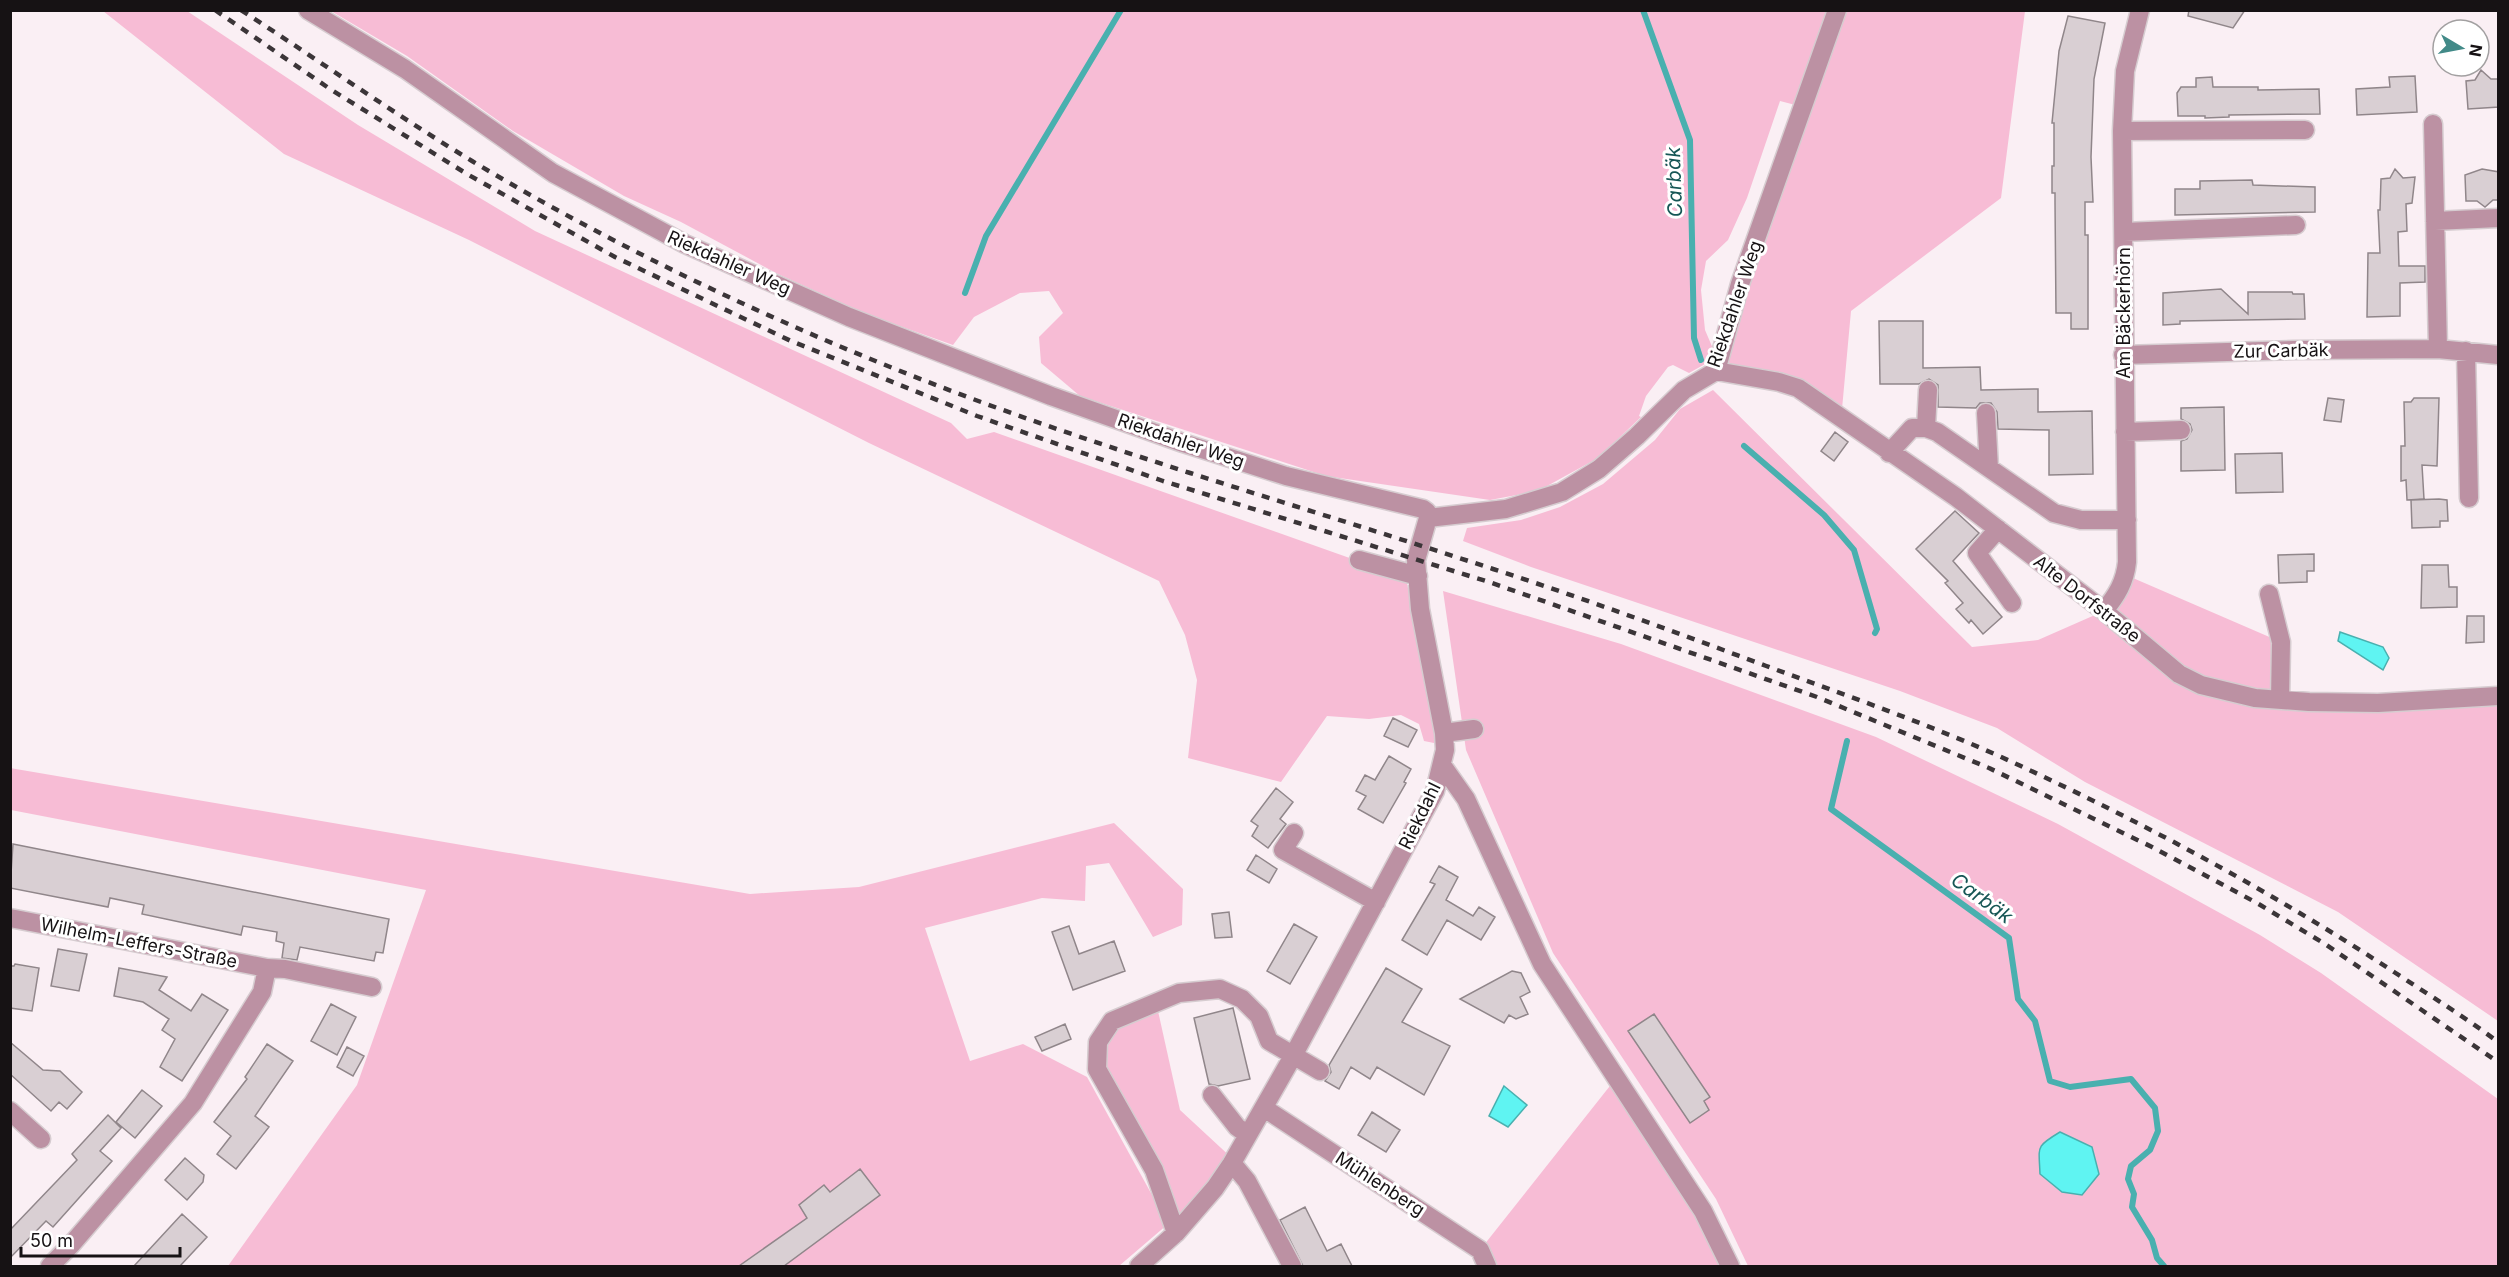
<svg xmlns="http://www.w3.org/2000/svg" width="2509" height="1277" font-family="Inter,sans-serif">
<rect width="100%" height="100%" fill="#faeff4"/>
<path fill="#f7bcd5" d="M 103,11 L 187,11 L 358,125 L 535,231 L 951,423 L 967,439 L 994,432 L 1406,578 L 1434,723 L 1434,743 L 1424,741 L 1419,724 L 1401,715 L 1369,719 L 1327,716 L 1281,782 L 1188,758 L 1197,680 L 1185,635 L 1159,581 L 869,443 L 469,240 L 284,154 Z
M 331,11 L 2025,11 L 2001,198 L 1851,311 L 1842,409 L 1716,371 L 1803,107 L 1780,101 L 1747,198 L 1728,240 L 1706,261 L 1701,290 L 1705,330 L 1714,351 L 1707,363 L 1689,373 L 1673,365 L 1668,367 L 1646,396 L 1639,416 L 1641,417 L 1598,458 L 1538,491 L 1490,500 L 1326,476 L 1080,396 L 1041,363 L 1039,337 L 1063,313 L 1049,291 L 1020,293 L 974,317 L 953,345 L 866,314 L 778,274 L 681,222 L 624,196 L 513,131 L 407,56 Z
M 1713,390 L 1972,647 L 2038,640 L 2104,611 L 2126,575 L 2281,642 L 2280,699 L 2498,696 L 2498,1021 L 2338,912 L 2085,782 L 1997,728 L 1900,691 L 1531,567 L 1463,541 L 1467,528 L 1521,520 L 1560,507 L 1603,484 L 1655,440 L 1680,409 Z
M 1443,591 L 1621,644 L 1876,737 L 2058,824 L 2260,935 L 2321,973 L 2498,1099 L 2498,1266 L 1748,1266 L 1716,1199 L 1553,953 L 1466,750 Z
M 10,768 L 750,894 L 859,887 L 1114,823 L 1183,889 L 1182,925 L 1153,937 L 1109,863 L 1086,866 L 1085,901 L 1042,898 L 925,928 L 970,1061 L 1023,1044 L 1087,1077 L 1168,1224 L 1119,1266 L 228,1266 L 357,1085 L 426,890 L 11,810 Z
M 1156,1002 L 1180,1110 L 1234,1160 L 1176,1233 L 1097,1069 L 1098,1042 Z
M 1617,1077 L 1730,1266 L 1487,1266 L 1480,1250 Z"/>
<path fill="#5ff4f2" stroke="#49b0af" stroke-width="1.5" d="M 2340,632 L 2383,647 L 2389,658 L 2383,670 L 2338,641 Z
M 1504,1086 L 1527,1105 L 1508,1127 L 1489,1116 Z
M 2060,1132 L 2092,1147 L 2099,1174 L 2082,1195 L 2062,1192 L 2040,1174 C 2039,1146 2035,1147 2060,1132 Z"/>
<g fill="none" stroke-linecap="round" stroke-linejoin="round">
<path stroke="#49b0af" stroke-width="6" d="M 1643,10 L 1690,140 L 1694,338 L 1701,360
M 965,293 L 986,236 L 1121,10
M 1744,446 L 1824,515 L 1854,550 L 1877,629 L 1875,633
M 1847,741 L 1831,809 L 2009,938 L 2018,999 L 2035,1021 L 2050,1081 L 2070,1087 L 2131,1079 L 2155,1108 L 2158,1131 L 2150,1150 L 2131,1166 L 2128,1179 L 2134,1194 L 2132,1207 L 2152,1240 L 2157,1258 L 2164,1266"/>
</g>
<path fill="#d9cfd3" stroke="#90868a" stroke-width="1.5" d="M 2189,10 L 2245,10 L 2233,28 L 2188,16 Z
M 2068,16 L 2105,23 L 2094,79 L 2091,157 L 2093,202 L 2085,202 L 2085,235 L 2088,235 L 2088,329 L 2071,329 L 2071,313 L 2056,313 L 2055,202 L 2055,193 L 2052,193 L 2052,166 L 2054,166 L 2054,123 L 2052,123 L 2059,51 Z
M 2481,70 L 2491,79 L 2499,79 L 2499,107 L 2468,109 L 2466,81 L 2475,80 Z
M 2415,76 L 2417,112 L 2357,115 L 2356,89 L 2390,87 L 2389,77 Z
M 2212,77 L 2213,87 L 2258,87 L 2258,90 L 2319,89 L 2320,114 L 2229,115 L 2229,117 L 2205,118 L 2205,116 L 2178,116 L 2177,93 L 2181,87 L 2196,87 L 2196,78 Z
M 2395,169 L 2403,178 L 2415,177 L 2412,203 L 2406,204 L 2407,231 L 2398,232 L 2399,266 L 2425,266 L 2425,282 L 2400,283 L 2400,316 L 2367,317 L 2368,253 L 2380,253 L 2378,210 L 2380,210 L 2381,179 L 2390,178 Z
M 2482,169 L 2499,172 L 2499,200 L 2493,200 L 2485,207 L 2477,201 L 2466,201 L 2465,175 Z
M 2252,180 L 2253,185 L 2315,187 L 2315,212 L 2175,215 L 2175,189 L 2200,189 L 2200,181 Z
M 2221,289 L 2248,314 L 2248,292 L 2292,292 L 2293,294 L 2304,294 L 2305,319 L 2180,321 L 2180,324 L 2163,325 L 2163,293 Z
M 1879,321 L 1923,321 L 1923,368 L 1980,367 L 1981,390 L 2038,389 L 2038,412 L 2092,411 L 2093,474 L 2049,475 L 2049,430 L 1998,429 L 1997,412 L 1991,403 L 1980,403 L 1976,408 L 1938,407 L 1938,385 L 1929,379 L 1919,384 L 1880,384 Z
M 2328,398 L 2344,400 L 2341,422 L 2324,420 Z
M 2414,398 L 2439,398 L 2437,466 L 2422,465 L 2424,499 L 2407,500 L 2406,480 L 2401,481 L 2401,446 L 2405,446 L 2404,402 L 2411,402 Z
M 2224,407 L 2225,470 L 2181,471 L 2181,441 L 2187,439 L 2192,430 L 2190,424 L 2181,419 L 2181,408 Z
M 1835,432 L 1848,442 L 1834,461 L 1821,451 Z
M 2282,453 L 2283,492 L 2236,493 L 2235,454 Z
M 2439,499 L 2447,500 L 2448,521 L 2440,521 L 2440,527 L 2412,528 L 2411,500 Z
M 1955,511 L 1979,533 L 1953,561 L 2002,617 L 1983,634 L 1971,620 L 1969,623 L 1956,609 L 1963,603 L 1945,583 L 1948,581 L 1916,549 Z
M 2314,554 L 2314,571 L 2307,571 L 2307,582 L 2279,583 L 2278,555 Z
M 2422,565 L 2448,565 L 2449,587 L 2457,587 L 2457,607 L 2421,608 Z
M 2467,616 L 2484,616 L 2484,642 L 2466,643 Z
M 1393,718 L 1417,730 L 1408,747 L 1384,736 Z
M 1389,756 L 1411,769 L 1404,782 L 1406,783 L 1383,823 L 1358,809 L 1366,796 L 1356,791 L 1365,775 L 1375,780 Z
M 1276,788 L 1293,802 L 1280,819 L 1286,824 L 1268,848 L 1252,836 L 1258,826 L 1251,821 Z
M 13,844 L 389,919 L 383,953 L 376,952 L 374,961 L 300,947 L 297,960 L 282,958 L 284,943 L 276,941 L 277,932 L 243,926 L 241,935 L 142,914 L 144,905 L 110,898 L 108,907 L 10,888 Z
M 1256,855 L 1277,869 L 1269,883 L 1247,870 Z
M 1439,866 L 1458,877 L 1446,900 L 1473,916 L 1479,907 L 1495,917 L 1481,940 L 1447,920 L 1427,955 L 1402,940 L 1435,884 L 1430,882 Z
M 1229,912 L 1232,937 L 1215,938 L 1212,914 Z
M 1294,924 L 1317,937 L 1290,984 L 1267,971 Z
M 1069,926 L 1079,954 L 1114,941 L 1125,971 L 1073,990 L 1052,932 Z
M 58,949 L 87,954 L 79,991 L 51,986 Z
M 15,964 L 39,968 L 32,1011 L 10,1008 L 10,966 L 14,966 Z
M 119,968 L 167,977 L 159,990 L 191,1011 L 202,994 L 228,1010 L 182,1081 L 160,1067 L 175,1039 L 162,1030 L 169,1019 L 143,1002 L 114,996 Z
M 1386,968 L 1422,989 L 1402,1022 L 1450,1046 L 1424,1095 L 1377,1067 L 1370,1079 L 1351,1067 L 1339,1089 L 1325,1081 L 1331,1072 L 1329,1065 Z
M 1512,971 L 1521,973 L 1530,992 L 1520,997 L 1528,1014 L 1516,1019 L 1509,1015 L 1504,1023 L 1460,999 Z
M 331,1004 L 356,1017 L 337,1055 L 311,1041 Z
M 1233,1008 L 1250,1079 L 1218,1086 L 1209,1084 L 1194,1018 Z
M 1654,1014 L 1710,1097 L 1704,1101 L 1709,1110 L 1690,1123 L 1628,1031 Z
M 1065,1024 L 1071,1039 L 1042,1051 L 1035,1037 Z
M 10,1042 L 43,1070 L 60,1071 L 82,1092 L 67,1109 L 59,1102 L 51,1111 L 10,1074 Z
M 267,1044 L 293,1061 L 255,1116 L 269,1127 L 236,1169 L 217,1154 L 231,1136 L 214,1122 L 247,1079 L 245,1077 Z
M 347,1047 L 364,1056 L 353,1076 L 337,1067 Z
M 142,1090 L 162,1106 L 135,1138 L 116,1122 Z
M 1372,1112 L 1400,1130 L 1386,1152 L 1358,1135 Z
M 108,1115 L 121,1128 L 100,1151 L 112,1161 L 53,1227 L 46,1221 L 10,1258 L 10,1230 L 77,1160 L 72,1154 Z
M 185,1158 L 204,1175 L 203,1182 L 187,1200 L 165,1180 Z
M 860,1169 L 880,1195 L 784,1266 L 739,1266 L 807,1218 L 799,1205 L 824,1185 L 830,1192 Z
M 1305,1207 L 1327,1251 L 1341,1244 L 1352,1266 L 1303,1266 L 1280,1220 Z
M 182,1214 L 207,1237 L 180,1266 L 134,1266 Z"/>
<g fill="none" stroke-linecap="round" stroke-linejoin="round">
<defs>
<path id="minor" d="M 308,10 L 405,69 L 553,173 L 685,244 L 849,317 L 1051,396 L 1183,443 L 1286,476 L 1423,509 L 1427,512 L 1428,518
M 2122,131 L 2305,130
M 2435,221 L 2498,218
M 2124,232 L 2296,225
M 2438,349 L 2498,355
M 2466,351 L 2469,498
M 2123,355 L 2294,350 L 2438,349 L 2433,124
M 1716,371 L 1779,382 L 1798,388 L 1956,497 L 2104,611 L 2179,674 L 2201,685 L 2255,698 L 2309,702 L 2378,703 L 2498,696
M 1986,413 L 1989,468
M 1926,428 L 1928,390
M 2125,432 L 2181,430
M 1889,453 L 1912,428 L 1926,428 L 1937,432 L 2054,513 L 2081,520 L 2127,520
M 1428,518 L 1506,509 L 1562,492 L 1599,469 L 1637,436 L 1684,390 L 1716,371 L 1740,284 L 1837,10
M 1998,529 L 1977,553 L 2012,603
M 1359,560 L 1418,576
M 2269,594 L 2281,642 L 2280,700
M 2104,611 C 2117,595 2125,582 2127,562 L 2122,131 L 2125,71 L 2140,10
M 1444,733 L 1474,729
M 1442,765 L 1466,799 L 1542,964 L 1703,1211 L 1730,1266
M 1294,833 L 1283,850 L 1376,902
M 10,918 L 267,968
M 1212,1095 L 1237,1127 L 1248,1135
M 1264,1108 L 1480,1250 L 1487,1266
M 10,1111 L 41,1139
M 1232,1163 L 1247,1181 L 1292,1266
M 1176,1233 L 1154,1170 L 1097,1069 L 1098,1042 L 1112,1021 L 1179,993 L 1220,989 L 1242,999 L 1259,1016 L 1269,1041 L 1320,1071
M 50,1266 L 71,1245 L 193,1103 L 262,992 L 267,968 L 285,969 L 372,987
M 1139,1266 L 1176,1233 L 1215,1188 L 1232,1163 L 1293,1056 L 1435,791 L 1445,750 L 1444,733 L 1420,609 L 1416,560 L 1428,518"/>
</defs>
<use href="#minor" stroke="#d6ccd0" stroke-width="21"/>
<use href="#minor" stroke="#bc91a3" stroke-width="18"/>
<path stroke="#3b3538" stroke-width="4.5" stroke-dasharray="8 8" stroke-linecap="butt" d="M 215,10 L 330,89 L 467,174 L 615,257 L 791,341 L 977,416 L 1163,481 L 1489,582 L 1817,697 L 1989,768 L 2152,847 L 2257,903 L 2325,944 L 2498,1062
M 241,10 C 318,60 393,113 472,161 C 632,257 805,337 981,402 C 1150,464 1323,513 1493,569 C 1589,600 1683,635 1777,670 C 1851,697 1927,724 1999,756 C 2135,818 2269,890 2394,972 C 2429,995 2465,1017 2498,1042"/>
</g>
<g text-anchor="middle" stroke-width="6" stroke-linejoin="round" paint-order="stroke">
<g font-size="18" fill="#161214" stroke="#fff">
<text transform="translate(729 263) rotate(24)" y="6">Riekdahler Weg</text>
<text transform="translate(1735 304) rotate(-71)" y="6">Riekdahler Weg</text>
<text transform="translate(2124 313) rotate(-90)" y="6">Am Bäckerhörn</text>
<text transform="translate(2281 351) rotate(-1)" y="6">Zur Carbäk</text>
<text transform="translate(1181 441) rotate(19)" y="6">Riekdahler Weg</text>
<text transform="translate(2087 599) rotate(38)" y="6">Alte Dorfstraße</text>
<text transform="translate(1420 816) rotate(-64)" y="6">Riekdahl</text>
<text transform="translate(139 943) rotate(11)" y="6">Wilhelm-Leffers-Straße</text>
<text transform="translate(1380 1184) rotate(33)" y="6">Mühlenberg</text>
</g>
<g font-size="20" font-style="italic" fill="#165655" stroke="#fff">
<text transform="translate(1674 182) rotate(-92)" y="7">Carbäk</text>
<text transform="translate(1982 898) rotate(36)" y="7">Carbäk</text>
</g>
</g>
<rect width="2509" height="1277" fill="none" stroke="#161214" stroke-width="24"/>
<g transform="translate(2461 48) rotate(100)"><circle r="28" fill="#ffffff" stroke="#a2a0a1" stroke-width="1.5"/>
<path d="M0-4.5L10 22L0 15L-10 22Z" fill="#428a88"/>
<text y="-9" font-size="16" font-weight="bold" text-anchor="middle" fill="#161214">N</text>
</g>
<path d="M21 1247v9h159v-9" fill="none" stroke="#161214" stroke-width="3"/>
<text x="30" y="1247" font-size="18" fill="#161214" stroke="#ffffff" stroke-width="4.5" paint-order="stroke">50 m</text>
</svg>
